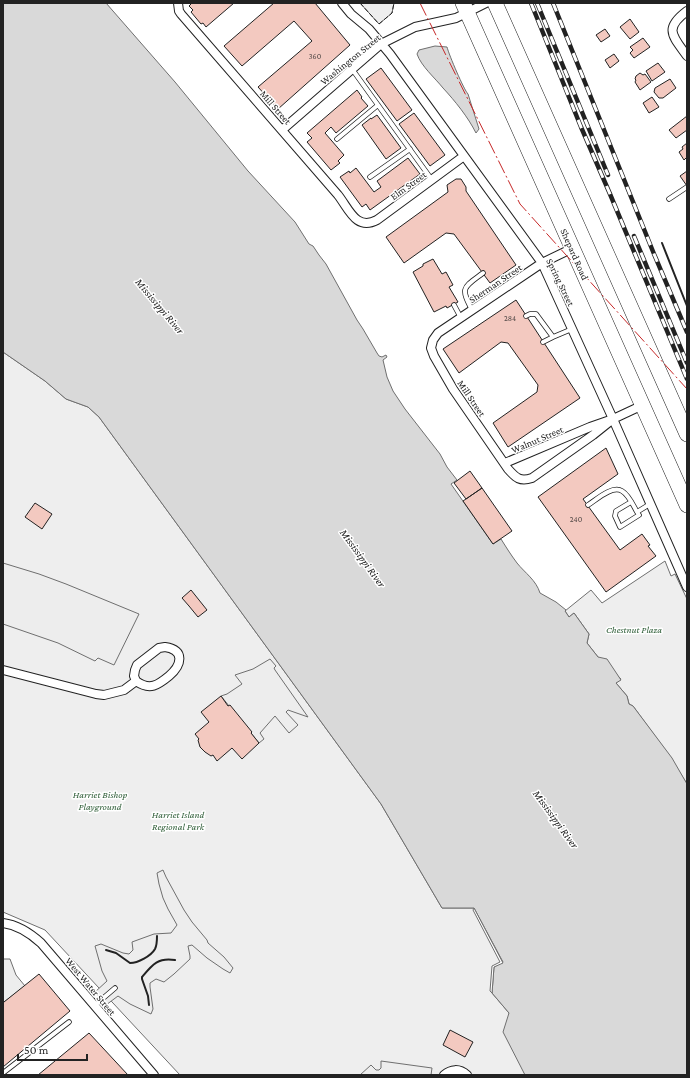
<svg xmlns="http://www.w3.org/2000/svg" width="690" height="1078" font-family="'Crimson Pro',serif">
<rect width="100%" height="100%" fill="#fff"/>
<path fill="#eee" stroke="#6f6f6f" d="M 360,3 L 394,3 L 392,13 L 379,24 Z
M 3,352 L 45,381 L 66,399 L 88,407 L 99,417 L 381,804 L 442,908 L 474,908 L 503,963 L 492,993 L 509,1013 L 525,1075 L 180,1075 L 45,930 L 3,912 Z
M 665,561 L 671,576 L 675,574 L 687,599 L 687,784 C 671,757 652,732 633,706 L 629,704 L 627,696 L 616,683 L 621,679 L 598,657 L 587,643 L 589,634 L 574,613 L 569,617 L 565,611 L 591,590 L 602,603 Z"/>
<path fill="#ededed" stroke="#6f6f6f" d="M 3,563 L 39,574 L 66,584 L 139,614 L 114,665 L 98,658 L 95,661 L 58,643 L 3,624 Z
M 270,659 L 276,666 L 274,668 L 275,670 L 308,717 L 288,710 L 286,712 L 298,725 L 289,733 L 275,716 L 260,733 L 264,739 L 259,743 L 221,696 L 227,694 L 242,684 L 235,675 L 253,669 Z
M 163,870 L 166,877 L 184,910 L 192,922 L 207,940 L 208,943 L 224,957 L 233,968 L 230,973 L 223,969 L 207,958 L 192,945 L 188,946 L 190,956 L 190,959 L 174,974 L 164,982 L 156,979 L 150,983 L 150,987 L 153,1009 L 151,1014 L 130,1004 L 118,996 L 106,1005 L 95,992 L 107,981 L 102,971 L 95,946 L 101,944 L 123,953 L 129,954 L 133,950 L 132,942 L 154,934 L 171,933 L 177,925 L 168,909 L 163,898 L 159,884 L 157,873 Z
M 3,959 L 10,959 L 16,975 L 25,986 L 4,1002 L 3,1001 Z
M 381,1061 L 432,1068 L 431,1075 L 360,1075 L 371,1065 L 376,1070 L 379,1070 L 381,1068 Z"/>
<path fill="#d9d9d9" stroke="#6f6f6f" d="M 3,3 L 106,3 L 175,82 L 248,171 L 295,222 L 309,244 L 313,246 L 319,255 L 326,264 L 357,320 L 363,329 L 377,353 L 379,356 L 382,357 L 386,355 L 387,357 L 383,360 L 387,377 L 393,391 L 405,409 L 440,454 L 447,467 L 457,480 L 451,484 L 493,544 L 501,539 C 506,547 511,555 517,563 C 525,573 536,580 540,593 L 556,602 L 566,610 L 565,611 L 569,617 L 574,613 L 589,634 L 587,643 L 598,657 L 607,659 L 621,680 L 616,683 L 627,696 L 629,704 L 633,706 L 672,758 L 687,784 L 687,1075 L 525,1075 L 503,1032 L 509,1013 L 492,993 L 494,967 L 503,962 L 474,908 L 442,908 L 381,804 L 99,417 L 88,407 L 66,399 L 45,381 L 3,352 Z
M 435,46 L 447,47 C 449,55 464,90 468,94 L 479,129 L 476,133 C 468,117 455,101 443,88 C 435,78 421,66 417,54 L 419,50 Z"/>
<path fill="#fff" stroke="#6f6f6f" d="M 474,908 L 503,963 L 494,967 L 492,993 L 490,991 L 492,966 L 500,962 L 473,910 Z"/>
<path fill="#f3c9c0" stroke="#222" d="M 192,3 L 234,3 L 206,27 L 203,23 L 201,24 L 191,12 L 193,10 L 189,6 Z
M 274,3 L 315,3 L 350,45 L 278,109 L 258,87 L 312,41 L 294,21 L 242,66 L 224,46 Z
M 630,19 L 639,32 L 630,39 L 620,27 Z
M 605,29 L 610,36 L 601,42 L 596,35 Z
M 643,38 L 650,47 L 634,58 L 630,53 L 633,50 L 630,47 Z
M 614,54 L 619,61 L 610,68 L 605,60 Z
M 658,63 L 665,72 L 652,81 L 646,71 Z
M 381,68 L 412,110 L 397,121 L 366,79 Z
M 640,73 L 643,75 L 645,74 L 651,82 L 640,90 L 635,82 L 636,80 L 635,79 L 636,76 Z
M 670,79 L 676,88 L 663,98 L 659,98 L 654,92 L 655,88 Z
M 357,90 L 362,97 L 361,98 L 368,106 L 336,133 L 331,127 L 325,133 L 344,155 L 338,161 L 340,163 L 331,170 L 307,142 L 312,138 L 307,133 Z
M 652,97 L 659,107 L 649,113 L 643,103 Z
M 414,113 L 445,155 L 430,166 L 399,124 Z
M 377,115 L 401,148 L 386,159 L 362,125 L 371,118 L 371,119 Z
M 687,116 L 687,130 L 676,138 L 669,130 Z
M 687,143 L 687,157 L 684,160 L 679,152 L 683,149 L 682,147 Z
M 408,158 L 420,174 L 370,210 L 366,204 L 362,207 L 340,177 L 349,171 L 350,173 L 356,168 L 374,192 L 381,187 L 377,181 Z
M 687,171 L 687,186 L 680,176 Z
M 456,179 L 461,179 L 466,187 L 466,191 L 516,265 L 490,283 L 454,234 L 446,233 L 404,263 L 386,237 L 448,192 L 447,185 Z
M 433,259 L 442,274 L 446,272 L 453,285 L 449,287 L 458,302 L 447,308 L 446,306 L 434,312 L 413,272 L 423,266 L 423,264 Z
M 516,300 L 580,398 L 508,447 L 493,423 L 537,392 L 538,385 L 508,343 L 501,342 L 459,373 L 443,349 Z
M 606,448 L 618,474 L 583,499 L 620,550 L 642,534 L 650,545 L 648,546 L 656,556 L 606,592 L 538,497 Z
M 470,471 L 482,488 L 466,499 L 454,483 Z
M 482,488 L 512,531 L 493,544 L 463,501 Z
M 35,503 L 52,514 L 42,529 L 25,517 Z
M 191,590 L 207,610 L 198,617 L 189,606 L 182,598 Z
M 221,696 L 228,706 L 230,705 L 252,732 L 251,733 L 259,743 L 242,759 L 232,748 L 217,761 L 213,755 L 211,756 L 205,752 L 200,747 L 198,740 L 199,739 L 195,734 L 209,722 L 201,712 Z
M 39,974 L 70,1011 L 3,1067 L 3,1001 L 4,1002 Z
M 450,1030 L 473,1042 L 465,1057 L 443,1045 Z
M 89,1033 L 128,1075 L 38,1075 Z"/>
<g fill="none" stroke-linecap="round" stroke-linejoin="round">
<defs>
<path id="lane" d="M 352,69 L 432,180
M 337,139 L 378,105
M 370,177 L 410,149
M 669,199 L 687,187
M 454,305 L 461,318
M 472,310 C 460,287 463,288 483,273
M 526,316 L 530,314 L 536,314 L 553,337
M 543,342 L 553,337 L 572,329
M 631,502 L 616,511 L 615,516 L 620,527 L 639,515 L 637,512
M 588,505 C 596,500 612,485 622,491 C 629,495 633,505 637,512 L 650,504
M 94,1006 L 115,988
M 3,1073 L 69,1022"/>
<path id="street" d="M 178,3 L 179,11 L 181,14 L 338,195 C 349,209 356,231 377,220 L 464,156
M 342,3 L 351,14 L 369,29 L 390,54 L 542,263 L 547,274 L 613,419 L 687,587
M 687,11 C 663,29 673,36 687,56
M 282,130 L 381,44 L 415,27 L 456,18 L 486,3
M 573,248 L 542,263 L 438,333 L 433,340 L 431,348 L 434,356 L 453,389 L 508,469 C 516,478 520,482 532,478 L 593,435 L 613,419
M 505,463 L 590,427 L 613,419 L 643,405
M 165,647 C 185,650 182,665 169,676 C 158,685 150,691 136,681 L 134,676 L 135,670 L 137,665 L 159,648 Z
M 3,670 L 96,694 L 104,695 L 124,690 L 136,681
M 3,923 C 18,925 30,933 41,943 L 154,1075
M 444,1075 C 451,1069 459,1068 467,1075"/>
<path id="highway" d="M 463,3 L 687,505
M 495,3 L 687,434"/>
</defs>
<use href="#lane" stroke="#222" stroke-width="5.5"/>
<use href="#street" stroke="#222" stroke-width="10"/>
<use href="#highway" stroke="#222" stroke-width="16"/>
<use href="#lane" stroke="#fff" stroke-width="4"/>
<use href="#street" stroke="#fff" stroke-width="8"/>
<use href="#highway" stroke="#fff" stroke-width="15"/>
<defs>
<path id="rail" d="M 531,3 L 581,127 L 610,194 L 687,379
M 537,3 L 608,175
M 553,3 L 654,254 L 687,332
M 634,236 L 687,363"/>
</defs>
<use href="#rail" stroke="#222" stroke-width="4.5"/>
<use href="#rail" stroke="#fff" stroke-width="3" stroke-dasharray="9" stroke-linecap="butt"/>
<path stroke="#222" stroke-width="1" stroke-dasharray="5 2" stroke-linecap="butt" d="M 360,3 L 379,24 L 392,13 L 394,3"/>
<path stroke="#222" stroke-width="2" d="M 662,243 L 687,306
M 106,950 L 116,953 L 130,963 C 138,963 151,956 155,949 C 157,945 157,940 157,936
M 149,1005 L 148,996 L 142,979 L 142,977 C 152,965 158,957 175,960"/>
<path stroke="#c62828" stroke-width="1" stroke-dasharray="14 3 2 3" stroke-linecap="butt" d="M 420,3 L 520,204 L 687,389"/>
</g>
<g text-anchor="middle" stroke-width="3" stroke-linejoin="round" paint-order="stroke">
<g font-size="8" fill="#564c4a">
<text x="315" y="59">360</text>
<text x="510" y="321">284</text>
<text x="576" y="522">240</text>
</g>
<g font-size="10" fill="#222" stroke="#fff">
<text transform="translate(350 59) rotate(-39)" y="4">Washington Street</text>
<text transform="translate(276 107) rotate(49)" y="4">Mill Street</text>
<text transform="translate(408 185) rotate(-36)" y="4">Elm Street</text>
<text transform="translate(575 254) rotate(66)" y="4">Shepard Road</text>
<text transform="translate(561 282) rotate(64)" y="4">Spring Street</text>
<text transform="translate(495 283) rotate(-34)" y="4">Sherman Street</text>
<text transform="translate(472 398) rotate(56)" y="4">Mill Street</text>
<text transform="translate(537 439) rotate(-23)" y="4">Walnut Street</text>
<text transform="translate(91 986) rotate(50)" y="4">West Water Street</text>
</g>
<g font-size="10" font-style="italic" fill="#2f5e38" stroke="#fff">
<text x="634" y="633">Chestnut Plaza</text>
<text x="100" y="798">Harriet Bishop<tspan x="100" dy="12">Playground</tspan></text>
<text x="178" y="818">Harriet Island<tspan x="178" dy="12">Regional Park</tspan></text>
</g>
<g font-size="11" font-style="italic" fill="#222" stroke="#fff">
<text transform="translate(160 306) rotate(50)" y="4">Mississippi River</text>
<text transform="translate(363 558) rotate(54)" y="4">Mississippi River</text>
<text transform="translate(556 819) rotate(54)" y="4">Mississippi River</text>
</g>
</g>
<rect width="690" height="1078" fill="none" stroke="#222222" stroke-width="8"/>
<path d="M18 1054v6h69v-6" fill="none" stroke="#222222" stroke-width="2"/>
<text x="24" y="1054" font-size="12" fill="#222222" stroke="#ffffff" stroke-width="3" paint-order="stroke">50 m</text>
</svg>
